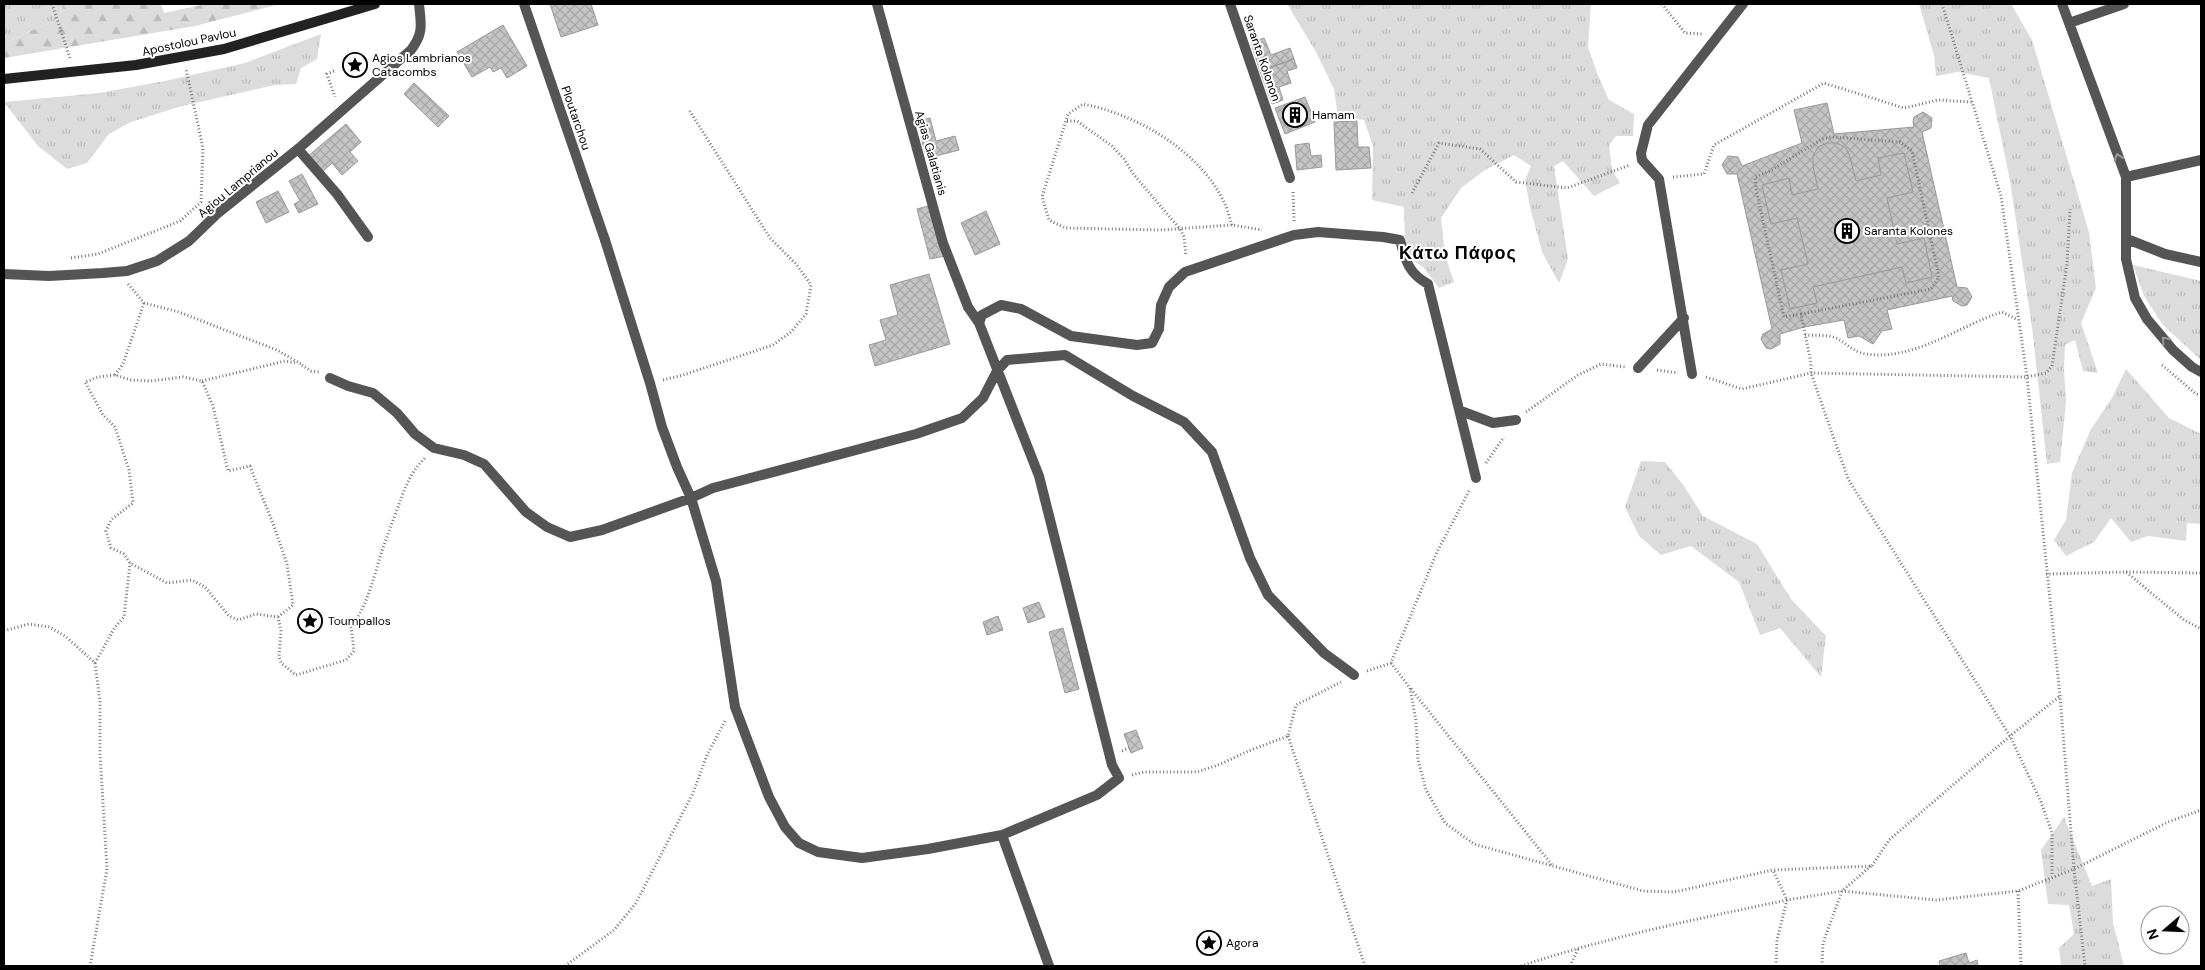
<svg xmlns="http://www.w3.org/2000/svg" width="2205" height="970" font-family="'DM Sans',sans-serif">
<defs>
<pattern id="grass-tufts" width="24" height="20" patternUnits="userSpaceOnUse" patternTransform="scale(1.25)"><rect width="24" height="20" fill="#dcdcdc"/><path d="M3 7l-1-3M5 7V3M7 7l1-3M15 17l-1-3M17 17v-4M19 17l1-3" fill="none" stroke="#bbb"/></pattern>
<pattern id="forest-firs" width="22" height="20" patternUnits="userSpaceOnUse" patternTransform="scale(1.25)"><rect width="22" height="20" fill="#dcdcdc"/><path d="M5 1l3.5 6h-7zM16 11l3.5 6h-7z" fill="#bbb"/></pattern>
<pattern id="building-cross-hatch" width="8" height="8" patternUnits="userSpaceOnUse" patternTransform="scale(1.25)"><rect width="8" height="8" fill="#c4c4c4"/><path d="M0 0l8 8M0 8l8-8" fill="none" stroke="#a7a7a7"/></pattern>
</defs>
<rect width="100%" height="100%" fill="#fff"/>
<path fill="url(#grass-tufts)" d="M 4,4 L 64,4 L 58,19 L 4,43 Z
M 1287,4 L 1591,4 L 1588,47 L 1597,73 L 1609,100 L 1634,114 L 1633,136 L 1616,136 L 1609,145 L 1612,170 L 1620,183 L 1594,196 L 1563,161 L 1554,166 L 1568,259 L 1559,283 L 1542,252 L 1530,207 L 1525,180 L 1531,166 L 1514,155 L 1485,170 L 1461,188 L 1441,218 L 1445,255 L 1454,282 L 1439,288 L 1423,267 L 1409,258 L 1405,239 L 1404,207 L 1372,200 L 1373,146 L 1364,120 L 1338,116 L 1334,89 L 1316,52 Z
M 1919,4 L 2011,4 L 2032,40 L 2089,232 L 2096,288 L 2081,323 L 2098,373 L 2083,371 L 2075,340 L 2065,345 L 2064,370 L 2066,401 L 2060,462 L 2047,464 L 2032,327 L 2010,181 L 1989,78 L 1958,72 L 1936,76 L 1934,55 Z
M 321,34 L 317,59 L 301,68 L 296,84 L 275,85 L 182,106 L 131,122 L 109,134 L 87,163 L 67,169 L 38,146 L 4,102 L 99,93 L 165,81 L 245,63 Z
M 2133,265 L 2201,281 L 2201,360 L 2163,325 L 2144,296 Z
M 2126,369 L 2169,418 L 2201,434 L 2201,524 L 2187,523 L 2186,541 L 2148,536 L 2131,542 L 2111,518 L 2094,542 L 2066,556 L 2054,540 L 2066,520 L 2072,473 L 2091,429 L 2112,398 Z
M 1641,461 L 1665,462 L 1684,486 L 1703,516 L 1757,544 L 1791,599 L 1826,636 L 1821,677 L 1780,628 L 1760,635 L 1739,582 L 1691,546 L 1661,555 L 1639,536 L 1625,507 Z
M 2064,817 L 2092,886 L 2111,879 L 2113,923 L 2124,966 L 2061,966 L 2059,948 L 2074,934 L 2069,905 L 2048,904 L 2041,850 Z"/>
<path fill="url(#forest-firs)" d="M 64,4 L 161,4 L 164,13 L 206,4 L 280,4 L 195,26 L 4,58 L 4,43 L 58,19 Z"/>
<path fill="url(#building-cross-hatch)" stroke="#999" d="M 550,4 L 591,4 L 598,25 L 561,37 Z
M 503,25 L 527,66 L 507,78 L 501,68 L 493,72 L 490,67 L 472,77 L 457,52 Z
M 1264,38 L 1271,55 L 1290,48 L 1294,59 L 1260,71 L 1251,43 Z
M 1294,59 L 1297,68 L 1287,71 L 1291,83 L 1279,87 L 1283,100 L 1272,104 L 1260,71 Z
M 414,83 L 449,116 L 438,127 L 404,94 Z
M 1305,97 L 1315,122 L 1285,134 L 1275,108 Z
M 1827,103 L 1834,134 L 1914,127 L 1913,122 L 1914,117 L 1923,112 L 1932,118 L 1931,128 L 1922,132 L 1957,287 L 1967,288 L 1972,297 L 1967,305 L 1962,306 L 1953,301 L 1952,296 L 1887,310 L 1892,329 L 1882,331 L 1873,344 L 1859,336 L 1848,338 L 1844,320 L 1804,327 L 1780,334 L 1780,344 L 1771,349 L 1766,348 L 1761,339 L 1763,334 L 1772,329 L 1737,174 L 1727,174 L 1722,165 L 1728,156 L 1738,157 L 1742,166 L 1802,143 L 1794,110 Z
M 930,118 L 936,141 L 955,136 L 959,150 L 936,156 L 934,151 L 925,153 L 917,121 Z
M 1357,121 L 1358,147 L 1369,147 L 1371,168 L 1336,170 L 1334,122 Z
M 346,124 L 361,142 L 350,152 L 358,161 L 342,175 L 332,163 L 321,173 L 307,157 Z
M 1309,143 L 1311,156 L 1321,155 L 1322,167 L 1297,170 L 1295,145 Z
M 1827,143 L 1837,143 L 1846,148 L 1850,157 L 1856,181 L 1881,175 L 1878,158 L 1904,153 L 1913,192 L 1887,198 L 1897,244 L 1924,238 L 1932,277 L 1906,283 L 1902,267 L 1813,287 L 1817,303 L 1790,309 L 1781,270 L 1808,264 L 1797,218 L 1771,224 L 1762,185 L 1789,178 L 1792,195 L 1818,189 L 1813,166 L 1813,156 L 1818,147 Z
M 302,174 L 318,204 L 299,213 L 294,204 L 300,201 L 289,181 Z
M 278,191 L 289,212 L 266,223 L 256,202 Z
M 932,205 L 945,256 L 930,259 L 917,209 Z
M 986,211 L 1000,244 L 975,255 L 961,223 Z
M 929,274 L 950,344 L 875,366 L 869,345 L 886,340 L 880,320 L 898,315 L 890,285 Z
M 1039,602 L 1045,617 L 1028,623 L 1023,608 Z
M 998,616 L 1003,630 L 987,635 L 983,622 Z
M 1063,628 L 1079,689 L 1065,693 L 1049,632 Z
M 1136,730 L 1143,748 L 1131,753 L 1124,734 Z
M 1966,953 L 1969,963 L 1977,960 L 1978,966 L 1940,966 L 1939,961 Z"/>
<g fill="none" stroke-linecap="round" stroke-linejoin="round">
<path stroke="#777" stroke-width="3" stroke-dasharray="1 2.5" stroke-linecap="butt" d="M 52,4 L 70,58
M 1662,4 L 1685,33 L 1702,34
M 1942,4 L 2001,196 L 2027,377 L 2060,696 L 2074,869 L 2085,966
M 334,71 L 327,74 L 335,97
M 1067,121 L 1077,121 L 1112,146 L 1124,159 L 1134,175 L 1180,229 L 1184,237 L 1186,256
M 1673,177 L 1704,174 L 1714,145 L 1824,83 L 1904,108 L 1938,100 L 1972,102
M 1293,192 L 1294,221
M 1412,193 L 1439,143 L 1480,149 L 1516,182 L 1567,188 L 1630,165
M 1232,225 C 1229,217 1227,207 1223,200 C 1198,150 1136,114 1083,104 L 1068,114 L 1042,197 L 1049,220 L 1065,228 L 1160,230 L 1232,225 L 1262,230
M 71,258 L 98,254 L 180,221 L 201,202 L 203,148 L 186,69
M 128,284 L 144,303 L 179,312 L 243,337 L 277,350 L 303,365
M 1801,314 L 1931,289 L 1939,277 L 1912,151 L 1900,142 L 1832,137 L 1822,139 L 1770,171 L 1755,177 L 1756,189 L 1784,317 L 1801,314 L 1811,363 L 1811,373 L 1848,479 L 2010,736 L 2041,802 L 2052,833 L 2052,876
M 1805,335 C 1814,336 1828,334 1836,338 C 1846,343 1855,353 1866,354 C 1915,361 1958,326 2002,312 L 2018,320
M 302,365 L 311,371 L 319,372
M 2162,365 L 2196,394 L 2201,395
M 1657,370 L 1678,373
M 115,375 L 123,364 L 144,303
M 1706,377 L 1742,389 L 1811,373 L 2027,377 L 2046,373 L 2052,366 L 2067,264 L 2070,209
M 663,380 L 683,375 L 773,345 L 791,332 L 806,314 L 811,285 L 797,265 L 770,238 L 689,110
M 202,381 L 285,361 L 296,363
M 1526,412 L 1578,375 L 1601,364 L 1626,367
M 1486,463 L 1504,437
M 2126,572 L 2201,573
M 2046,574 L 2126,572 L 2184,620 L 2201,629
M 278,617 L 293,605 L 287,564 L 274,526 L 250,466 L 228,471 L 213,406 L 202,381 L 183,377 L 151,381 L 131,380 L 115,375 L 98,377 L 85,382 L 103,415 L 115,427 L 129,470 L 133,503 L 111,520 L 106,531 L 111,548 L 124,554 L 130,563 L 167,583 L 192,580 L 205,587 L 229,616 L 238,620 L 256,614 L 278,617 L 281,631 L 279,657 L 281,663 L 296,675 L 346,660 L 354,651 L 351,626 C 365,609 369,592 376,571 C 381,552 388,534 395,515 C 404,492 407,476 425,458
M 4,631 L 29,624 L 49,627 L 65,636 L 95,663 L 100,701 L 100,754 L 107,869 L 90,966
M 95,663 L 115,627 L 124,617 L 130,563
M 1391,663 L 1410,688 L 1416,721 L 1418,760 L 1426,790 L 1445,823 L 1474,844 L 1643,891 L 1674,892 L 1773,870 L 1872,866 L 1889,840 L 2010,736 L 2060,696
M 1367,671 L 1391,663 L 1437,552 L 1470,489
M 1411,689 L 1552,865
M 1288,736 L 1365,966
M 1122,751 L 1129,748
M 1132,775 L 1144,772 L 1197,772 L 1221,764 L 1246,752 L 1288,736 L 1296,705 L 1341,682
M 2018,891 L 2021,966
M 565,966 L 614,930 L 636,903 L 693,793 L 707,755 L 725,721
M 1521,966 C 1608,937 1697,919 1787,900 L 1773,870
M 1570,966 L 1579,947
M 1776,966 L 1777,940 L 1787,900 L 1842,891 L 1936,900 L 2018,891 L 2074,869 L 2168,822 L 2201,810
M 1822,966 L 1823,943 L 1842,891 L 1871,866"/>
<path stroke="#555" stroke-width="10" d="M 2062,4 L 2126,177 L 2126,259 L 2135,298 L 2147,319 L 2173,350 L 2192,367 L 2201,372
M 2069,23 L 2124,4
M 298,149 L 337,194 L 368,237
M 2126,177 L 2201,160
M 2127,239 L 2165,254 L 2201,262
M 605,240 L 650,383 L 662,427 L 677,467 L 691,498 L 716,581 L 735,707 L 769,797 L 785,827 L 799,843 L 818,852 L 862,858 L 928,849 L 1002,835 L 1097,795 L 1119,778 L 1112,765 L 1039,476 L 979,323 L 968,307
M 979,323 L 982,315 L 1001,305 L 1021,309 L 1071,336 L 1137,345 L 1152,343 L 1159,329 L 1161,305 L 1169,287 L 1185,272 L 1294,235 L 1318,232 L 1383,237 L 1400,240 C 1406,261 1408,273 1428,284 L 1476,478
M 1638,368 L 1684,318
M 1692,374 L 1659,179 L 1642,160 L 1641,153 L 1648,125 L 1743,4
M 330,378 L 348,386 L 373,393 L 397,413 L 415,434 L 434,448 L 464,455 L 484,464 L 526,512 L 547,527 L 570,537 L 602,530 L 691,498 L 713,488 L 916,434 L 962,418 L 983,398 L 997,371 L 1007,360 L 1065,355 L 1133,396 L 1184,422 L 1212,452 L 1250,558 L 1268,595 L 1324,653 L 1354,675
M 1461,411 L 1493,423 L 1516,420
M 1002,835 L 1049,966"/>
<path stroke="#555" stroke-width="10" d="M 524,4 L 605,240
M 877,4 L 943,243 L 968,307
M 1230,4 L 1290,178
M 4,274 L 49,276 L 103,273 L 127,271 L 157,261 L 189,241 L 218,213 L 298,149 L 411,50 C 424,33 421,24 419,4"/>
<path stroke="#222" stroke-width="10" d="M 4,79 L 136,65 L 224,49 L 375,4"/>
</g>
<defs><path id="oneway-chevron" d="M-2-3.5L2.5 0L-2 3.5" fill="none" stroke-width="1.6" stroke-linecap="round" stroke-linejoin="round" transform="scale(1.25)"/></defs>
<g stroke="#999">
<use href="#oneway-chevron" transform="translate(2118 157) rotate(-110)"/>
<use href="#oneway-chevron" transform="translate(2165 340) rotate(-131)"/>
</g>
<defs>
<symbol id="sight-ring" viewBox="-11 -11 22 22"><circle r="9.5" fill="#fff" stroke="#000" stroke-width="1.5"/><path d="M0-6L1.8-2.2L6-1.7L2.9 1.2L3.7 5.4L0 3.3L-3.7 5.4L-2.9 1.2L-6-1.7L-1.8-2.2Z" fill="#000"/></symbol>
<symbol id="building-ring" viewBox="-11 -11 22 22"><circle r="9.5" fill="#fff" stroke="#000" stroke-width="1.5"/><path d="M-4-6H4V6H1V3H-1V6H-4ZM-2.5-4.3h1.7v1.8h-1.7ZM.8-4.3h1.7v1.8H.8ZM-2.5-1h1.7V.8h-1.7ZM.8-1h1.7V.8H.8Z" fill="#000"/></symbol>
</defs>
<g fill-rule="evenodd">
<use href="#sight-ring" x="341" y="51" width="28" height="28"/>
<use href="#building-ring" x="1281" y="101" width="28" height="28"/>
<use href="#building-ring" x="1833" y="217" width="28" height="28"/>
<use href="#sight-ring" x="296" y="607" width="28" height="28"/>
<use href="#sight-ring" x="1195" y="929" width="28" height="28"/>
</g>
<g text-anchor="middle" stroke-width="4" stroke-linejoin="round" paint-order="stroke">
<g font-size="12" fill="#000" stroke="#fff">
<text transform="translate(189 42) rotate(-12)" y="4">Apostolou Pavlou</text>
<text transform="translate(1262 58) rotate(71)" y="4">Saranta Kolonon</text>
<text transform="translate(576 118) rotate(71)" y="4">Ploutarchou</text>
<text transform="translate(931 153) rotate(74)" y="4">Agias Galatianis</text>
<text transform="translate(238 183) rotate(-40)" y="4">Agiou Lamprianou</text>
</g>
<g font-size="12" fill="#000" stroke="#fff" text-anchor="start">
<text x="372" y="62">Agios Lambrianos<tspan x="372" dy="14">Catacombs</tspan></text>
<text x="1312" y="119">Hamam</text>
<text x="1864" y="235">Saranta Kolones</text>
<text x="328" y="625">Toumpallos</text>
<text x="1226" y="947">Agora</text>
</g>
<g font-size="18" font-weight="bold" letter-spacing="1" fill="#000" stroke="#fff">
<text x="1458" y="259">Κάτω Πάφος</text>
</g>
</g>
<rect width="2205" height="970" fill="none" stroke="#000000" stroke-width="10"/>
<g transform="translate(2165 930) rotate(251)"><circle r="24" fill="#ffffff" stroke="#999999"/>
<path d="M0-4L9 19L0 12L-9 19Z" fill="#000000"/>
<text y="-8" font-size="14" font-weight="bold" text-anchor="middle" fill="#000000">N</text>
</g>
</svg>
